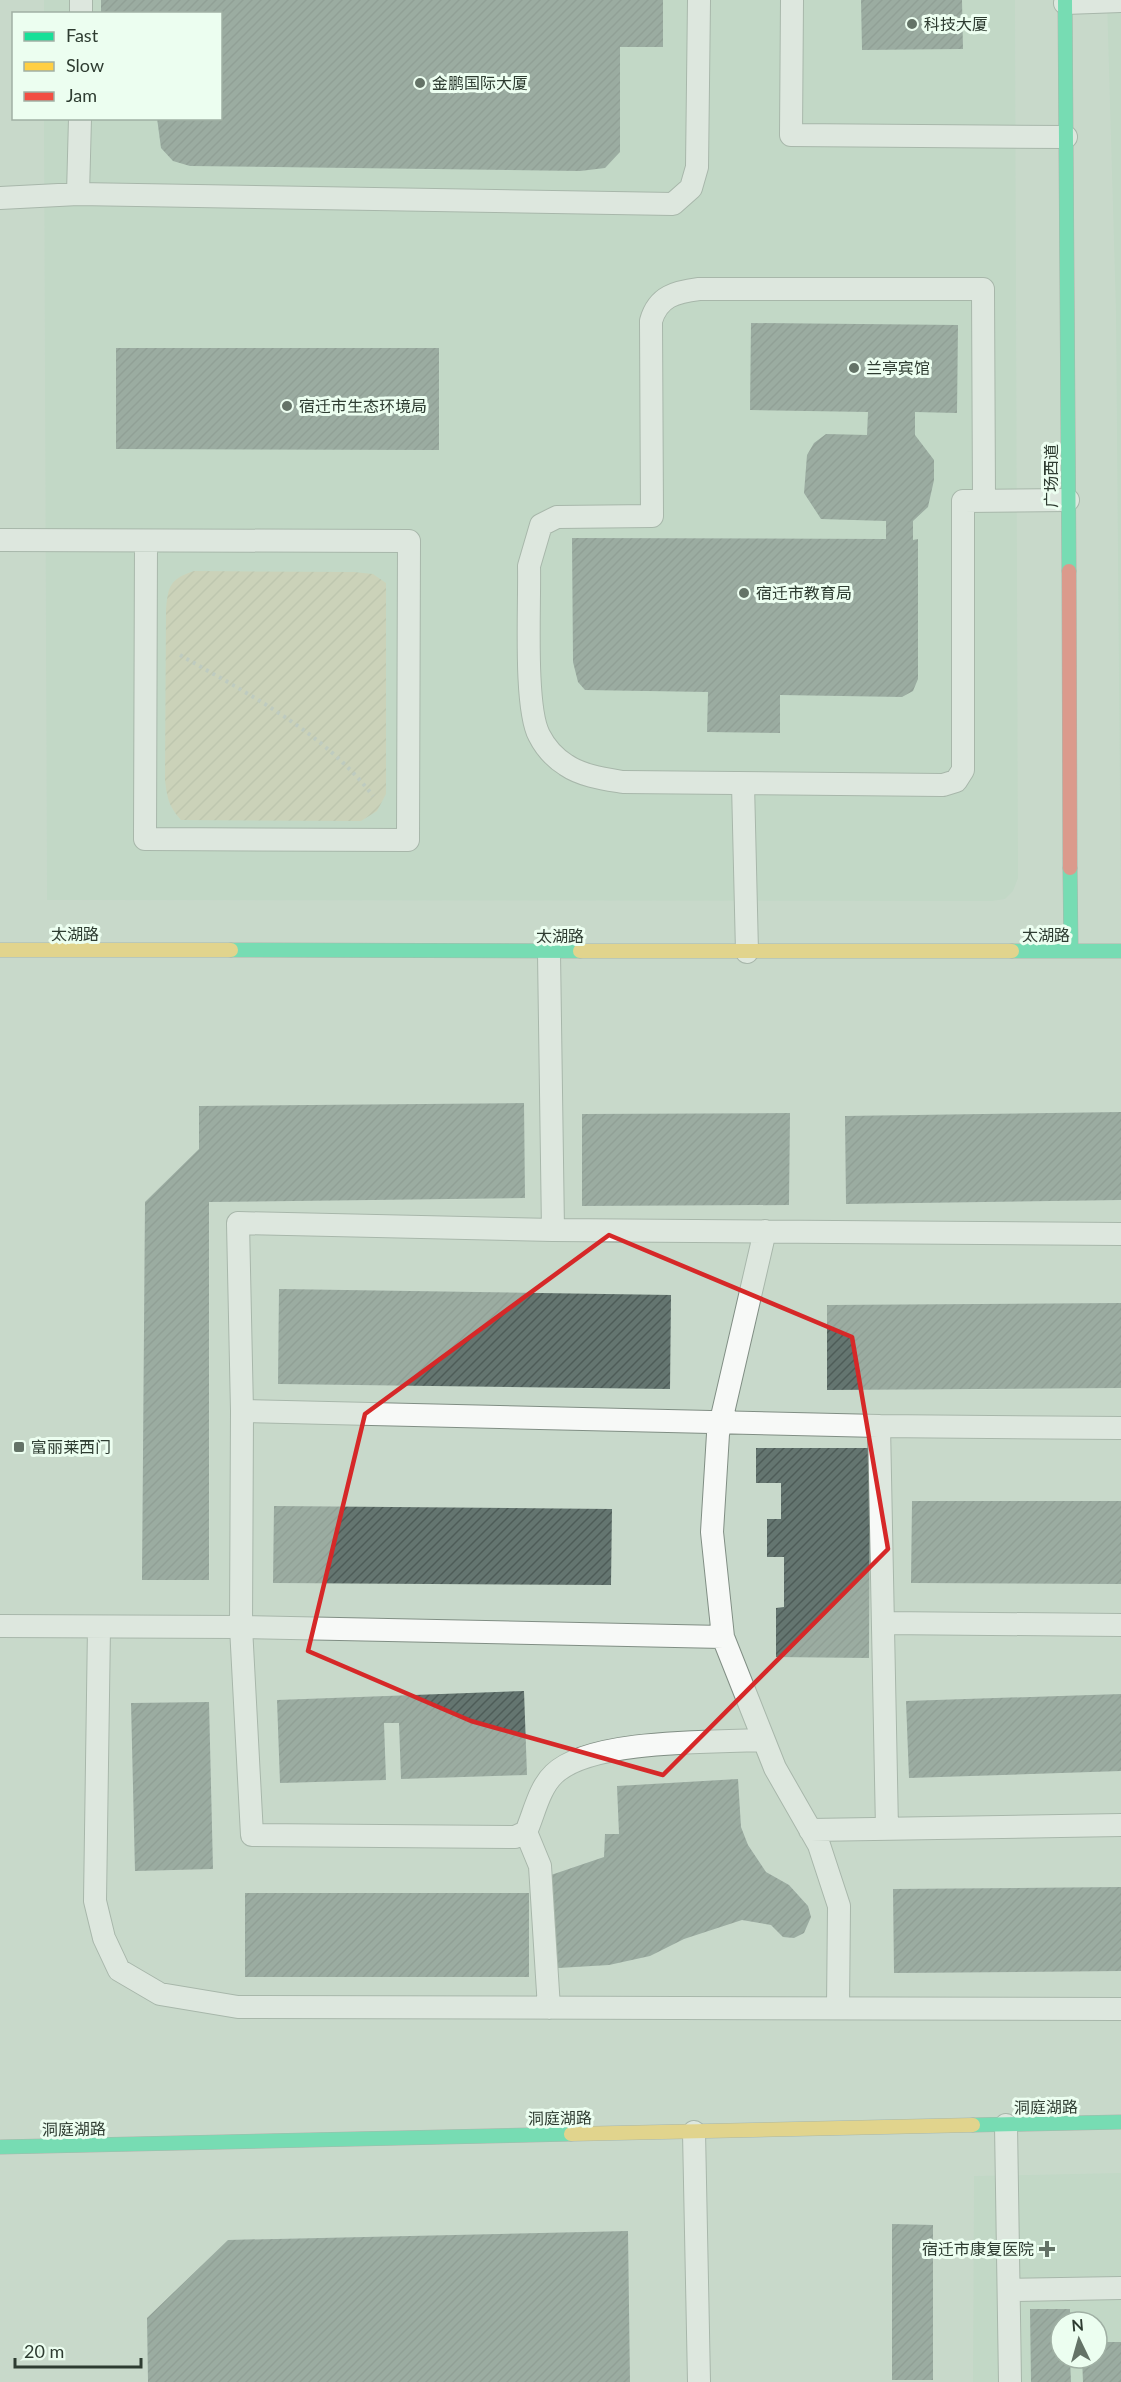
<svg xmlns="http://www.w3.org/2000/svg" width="1121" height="2382" font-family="Lato,'Noto Sans SC',sans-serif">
<defs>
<pattern id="garden-furrows" width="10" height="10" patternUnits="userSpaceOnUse" patternTransform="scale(1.5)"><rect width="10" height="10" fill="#cecba4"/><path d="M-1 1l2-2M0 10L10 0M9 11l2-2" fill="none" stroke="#b1af8e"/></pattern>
<pattern id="building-hatch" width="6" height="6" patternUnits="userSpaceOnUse" patternTransform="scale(1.5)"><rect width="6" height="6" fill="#647570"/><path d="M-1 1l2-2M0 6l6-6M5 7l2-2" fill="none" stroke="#4e5c58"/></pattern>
</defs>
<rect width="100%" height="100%" fill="#c8d9cb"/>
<path fill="#bad8c1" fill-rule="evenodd" d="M 44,0 L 1015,0 L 1018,878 L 1013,891 L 1005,899 L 992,901 L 47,900 L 44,119 L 220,118 L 220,14 L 44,13 Z
M 1107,0 L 1121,0 L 1121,922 L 1116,312 Z
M 1121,2173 L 1121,2382 L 973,2382 L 974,2176 ZM 1061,2322 L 1097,2322 L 1097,2358 L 1061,2358 Z"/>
<path fill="url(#garden-furrows)" d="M 194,571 L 354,572 L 373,574 L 386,583 L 386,794 L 377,811 L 361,821 L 181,820 C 169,807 167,798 165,780 L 166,609 C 168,586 170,579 194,571 Z"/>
<path fill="url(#building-hatch)" d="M 101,0 L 663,0 L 663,47 L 620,47 L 620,152 L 605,168 L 580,171 L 190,166 L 173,161 L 161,148 L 157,118 L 220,118 L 220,14 L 101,14 Z
M 861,0 L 962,0 L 963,49 L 862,50 Z
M 751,323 L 958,325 L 957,413 L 915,412 L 915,435 L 934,460 L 934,480 L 928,507 L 913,521 L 913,540 L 918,539 L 918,679 L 913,691 L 902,697 L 780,695 L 780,733 L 707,732 L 708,692 L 585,690 L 578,682 L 573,662 L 572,538 L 886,539 L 886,521 L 821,519 L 804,493 L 807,455 L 814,443 L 826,434 L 867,435 L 868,412 L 750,410 Z
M 116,348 L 439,348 L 439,450 L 116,449 Z
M 524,1103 L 525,1198 L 209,1202 L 209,1580 L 142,1580 L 145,1202 L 199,1149 L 199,1106 Z
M 1121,1112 L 1121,1200 L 846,1204 L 845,1116 Z
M 790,1113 L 789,1205 L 582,1206 L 582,1114 Z
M 279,1289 L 671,1295 L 670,1389 L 278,1384 Z
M 1121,1303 L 1121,1388 L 827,1390 L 827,1305 Z
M 756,1448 L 870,1448 L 869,1658 L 776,1657 L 776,1608 L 784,1607 L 784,1557 L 767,1557 L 767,1519 L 781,1519 L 781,1483 L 756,1483 Z
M 912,1501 L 1121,1501 L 1121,1584 L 911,1583 Z
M 274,1506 L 612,1509 L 611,1585 L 273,1583 Z
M 524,1691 L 527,1775 L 401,1779 L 399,1723 L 384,1723 L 386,1780 L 280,1783 L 277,1700 Z
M 1121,1694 L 1121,1771 L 909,1778 L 906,1701 Z
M 209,1702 L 213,1869 L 135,1871 L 131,1703 Z
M 738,1779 L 741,1827 L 748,1845 L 766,1872 L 789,1885 L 808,1906 L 811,1917 L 804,1933 L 794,1938 L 783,1937 L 771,1925 L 742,1920 L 684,1939 L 650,1956 L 609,1965 L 558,1968 L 551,1875 L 604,1857 L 605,1834 L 619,1834 L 617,1786 Z
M 1121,1887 L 1121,1971 L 894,1973 L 893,1889 Z
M 245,1893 L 529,1893 L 529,1977 L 245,1977 Z
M 892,2224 L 933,2225 L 933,2380 L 892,2380 Z
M 628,2231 L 630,2382 L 148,2382 L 147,2318 L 228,2240 Z
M 1030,2309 L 1070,2309 L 1070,2322 L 1061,2322 L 1061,2358 L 1070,2358 L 1071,2382 L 1031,2382 Z
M 1097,2342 L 1121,2342 L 1121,2382 L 1083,2382 L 1082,2358 L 1097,2358 Z"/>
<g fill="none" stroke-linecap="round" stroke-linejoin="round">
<defs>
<path id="lane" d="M 792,0 L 791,135 L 1066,137
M 1065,3 L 1121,1
M 81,14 L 81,0
M 78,194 L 80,118
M 0,198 L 78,194 L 673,204 L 691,188 L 697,167 L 699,0
M 984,500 L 983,289 L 699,289 C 676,292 658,296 651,321 L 652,516 L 557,517 L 541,525 L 529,566 C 530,603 524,706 539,735 C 545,747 555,758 566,765 C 582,776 605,779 623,782 L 943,785 L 956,781 L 963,770 L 963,501 L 1068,500
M 0,540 L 409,541 L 408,840 L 145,839 L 146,541
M 743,784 L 747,952
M 549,953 L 553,1230
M 765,1231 L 718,1434 L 712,1532 L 723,1637 L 775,1768 L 819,1845 L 839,1906 L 838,2008
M 242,1411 L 879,1426
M 883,1623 L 1121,1625
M 0,1626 L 241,1627 L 723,1637
M 99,1627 L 95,1901 L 104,1938 L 119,1970 L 160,1994 L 238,2007 L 1121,2009
M 763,1740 C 713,1742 590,1739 554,1774 C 539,1788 534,1814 526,1832 L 515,1837 L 252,1835 L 241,1627 L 242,1411 L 238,1223 L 553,1230 L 1121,1234
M 887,1829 L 879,1426 L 1121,1428
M 810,1830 L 1121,1825
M 526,1832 L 540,1866 L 549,2008
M 1006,2125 L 1010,2382
M 694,2132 L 699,2382
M 1009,2290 L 1121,2288"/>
<path id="fast" d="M 1065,0 L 1069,571
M 1070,868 L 1071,951
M 231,950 L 580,951
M 1012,951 L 1121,951
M 973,2125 L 1121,2122
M 0,2147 L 571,2134"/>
<path id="slow" d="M 0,950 L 231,950
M 580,951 L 1012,951
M 571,2134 L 973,2125"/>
<path id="jam" d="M 1069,571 L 1070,868"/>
</defs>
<use href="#lane" stroke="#808e84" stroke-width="24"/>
<use href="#fast" stroke="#808e84" stroke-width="15"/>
<use href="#slow" stroke="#808e84" stroke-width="15"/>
<use href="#jam" stroke="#808e84" stroke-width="15"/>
<path stroke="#b2bab4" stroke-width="4" stroke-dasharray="3 4.5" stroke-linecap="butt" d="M 180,655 C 248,694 324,732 373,796"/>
<use href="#lane" stroke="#f7f9f7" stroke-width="22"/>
<use href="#fast" stroke="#16e098" stroke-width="14"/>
<use href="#slow" stroke="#ffcf43" stroke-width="14"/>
<use href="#jam" stroke="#f24e42" stroke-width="14"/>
</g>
<path d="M0 0H1121V2382H0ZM 609,1235 L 852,1337 L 888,1549 L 663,1775 L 471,1721 L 308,1651 L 365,1414 Z" fill="#c8d9cb" fill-opacity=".55" fill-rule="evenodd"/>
<path fill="none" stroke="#d62828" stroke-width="4.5" stroke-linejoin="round" d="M 609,1235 L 852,1337 L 888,1549 L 663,1775 L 471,1721 L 308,1651 L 365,1414 Z"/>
<g fill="#647367" stroke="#ecfef0" stroke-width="2">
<circle cx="912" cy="24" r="6"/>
<circle cx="420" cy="83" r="6"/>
<circle cx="854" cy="368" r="6"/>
<circle cx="287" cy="406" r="6"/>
<circle cx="744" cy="593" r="6"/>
<rect x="13" y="1441" width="12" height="12" rx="3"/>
<path d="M1044 2240h6v6h6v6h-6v6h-6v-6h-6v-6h6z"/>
</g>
<g text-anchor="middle" stroke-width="6" stroke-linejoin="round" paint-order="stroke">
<g font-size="16" fill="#2e3c31" stroke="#ecfef0" text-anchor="start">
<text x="924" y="30">科技大厦</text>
<text x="432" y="89">金鹏国际大厦</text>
<text x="866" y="374">兰亭宾馆</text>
<text x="299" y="412">宿迁市生态环境局</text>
<text x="756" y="599">宿迁市教育局</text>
<text x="31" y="1453">富丽莱西门</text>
<text x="1034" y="2255" text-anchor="end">宿迁市康复医院</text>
</g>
<g font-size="16" fill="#2e3c31" stroke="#ecfef0">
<text transform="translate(1051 476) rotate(-90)" y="6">广场西道</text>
<text x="75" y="940">太湖路</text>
<text x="1046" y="941">太湖路</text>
<text x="560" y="942">太湖路</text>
<text transform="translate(1046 2107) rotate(-1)" y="6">洞庭湖路</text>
<text transform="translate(560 2118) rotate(-1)" y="6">洞庭湖路</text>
<text transform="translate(74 2129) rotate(-1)" y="6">洞庭湖路</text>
</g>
</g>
<rect x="12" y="12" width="210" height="108" fill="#ecfef0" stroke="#a0b0a4" stroke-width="1.5"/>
<rect x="24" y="32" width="30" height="9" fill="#16e098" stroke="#a0b0a4" stroke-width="1.5"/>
<text x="66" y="42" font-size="18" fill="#2e3c31">Fast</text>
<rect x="24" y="62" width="30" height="9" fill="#ffcf43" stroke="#a0b0a4" stroke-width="1.5"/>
<text x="66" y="72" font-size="18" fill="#2e3c31">Slow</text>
<rect x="24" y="92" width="30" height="9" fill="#f24e42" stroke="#a0b0a4" stroke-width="1.5"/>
<text x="66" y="102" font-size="18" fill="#2e3c31">Jam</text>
<g transform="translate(1079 2340) rotate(355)"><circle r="28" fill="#ecfef0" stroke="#a0b0a4" stroke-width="1.5"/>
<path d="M0-4.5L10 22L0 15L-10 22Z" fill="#647367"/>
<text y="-9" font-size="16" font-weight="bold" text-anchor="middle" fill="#2e3c31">N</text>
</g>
<path d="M15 2358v9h126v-9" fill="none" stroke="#2e3c31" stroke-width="3"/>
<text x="24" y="2358" font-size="18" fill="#2e3c31" stroke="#ecfef0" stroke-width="4.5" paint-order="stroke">20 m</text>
</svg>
